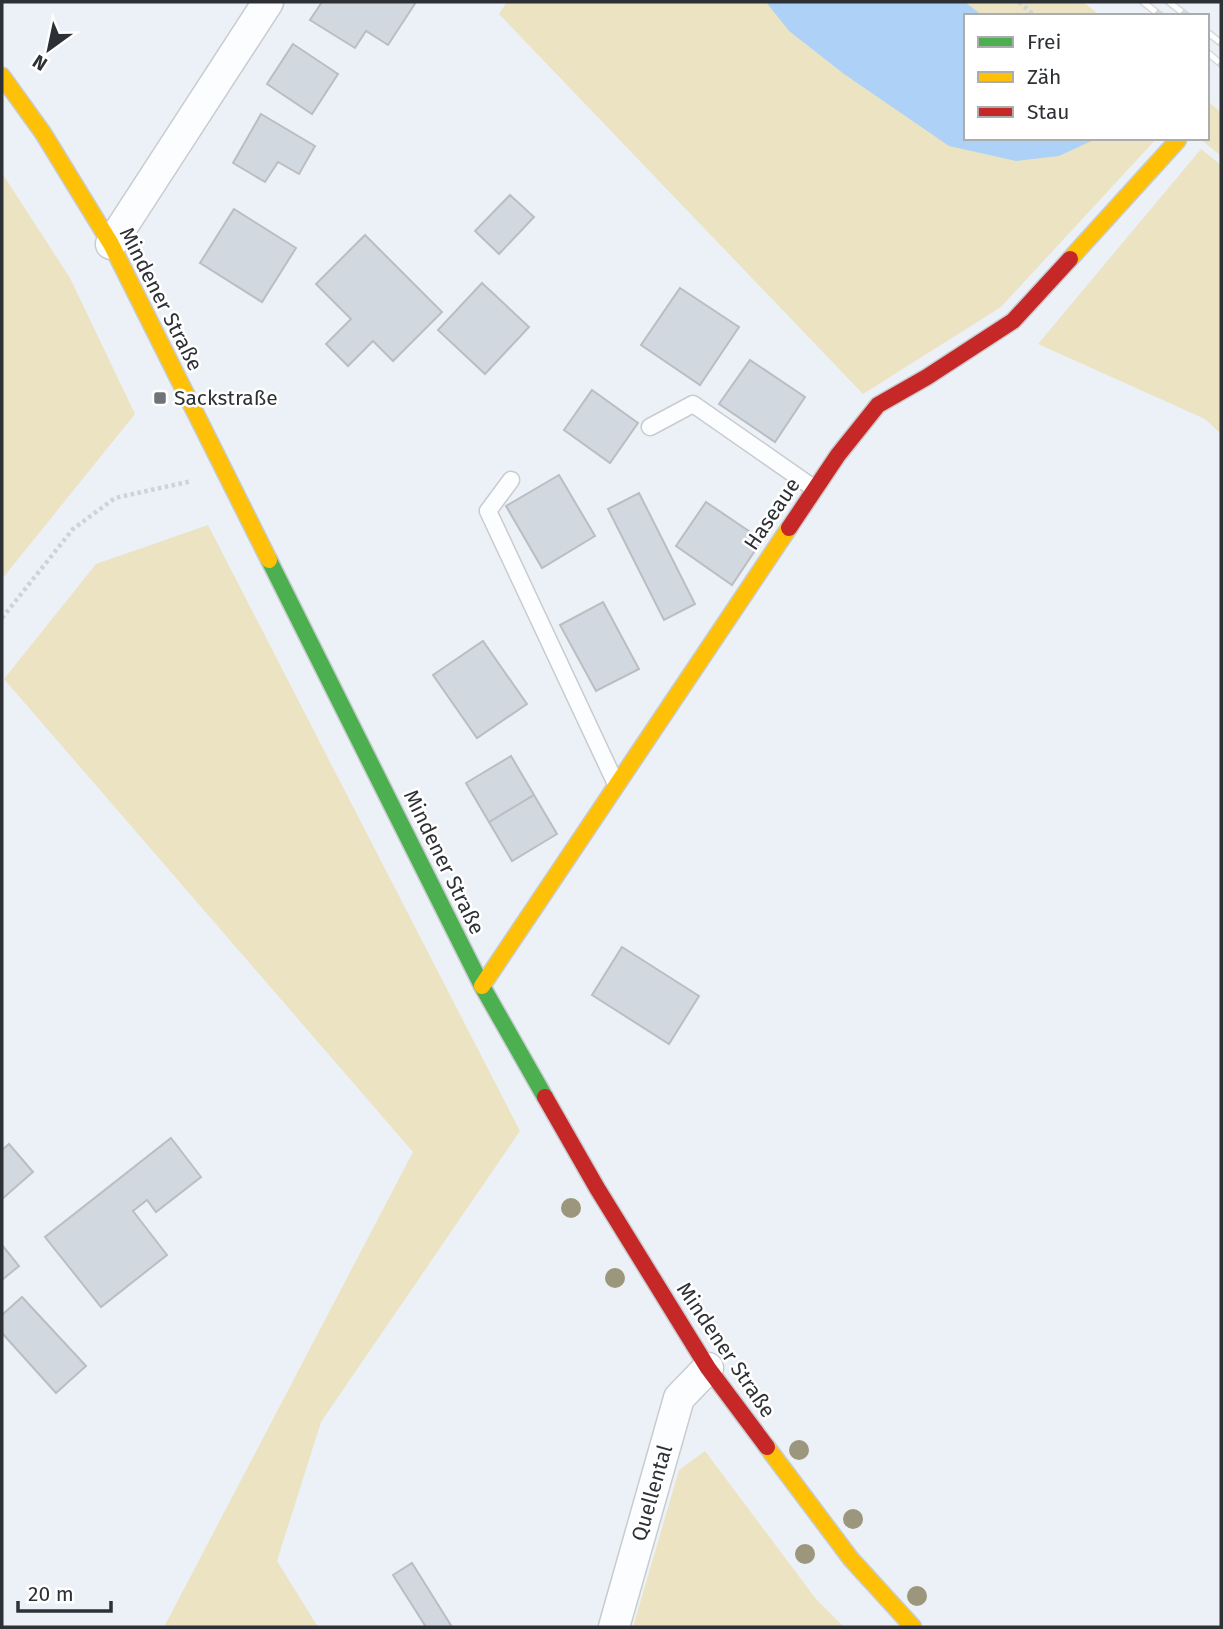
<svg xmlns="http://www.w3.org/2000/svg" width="1223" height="1629" font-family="'Fira Sans',sans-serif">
<rect width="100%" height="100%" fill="#ecf1f7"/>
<path fill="#ece3c3" d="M 507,2 L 1083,2 L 1101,16 L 966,16 L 966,138 L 1157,138 L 1001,307 L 863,394 L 499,14 Z
M 1207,101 L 1221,112 L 1221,156 L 1199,138 L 1207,138 Z
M 1201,149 L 1221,165 L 1221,434 L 1205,419 L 1038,344 Z
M 2,173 L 70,278 L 135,414 L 2,579 Z
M 208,525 L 520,1131 L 321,1422 L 277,1561 L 318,1627 L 164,1627 L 413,1152 L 4,679 L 96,564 Z
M 705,1451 L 816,1599 L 844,1627 L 633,1627 L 679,1470 Z"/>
<path fill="#aed2f7" d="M 766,2 L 965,2 L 983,16 L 966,16 L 966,138 L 1098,138 L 1059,156 L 1016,161 L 949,146 L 844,74 L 789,31 Z"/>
<path fill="#d1d8e0" stroke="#babec2" stroke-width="2" d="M 322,2 L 416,2 L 388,45 L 366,31 L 355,48 L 310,20 Z
M 293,44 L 338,74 L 312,114 L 267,84 Z
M 261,114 L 315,146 L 299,174 L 278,162 L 265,182 L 233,163 Z
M 510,195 L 534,217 L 499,254 L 475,231 Z
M 234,209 L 296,248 L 262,302 L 200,263 Z
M 365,235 L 442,312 L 393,361 L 373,341 L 348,366 L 326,344 L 351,319 L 316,284 Z
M 482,283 L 529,327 L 485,374 L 438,330 Z
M 680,288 L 739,327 L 700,385 L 641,345 Z
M 750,360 L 805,397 L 775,442 L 719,404 Z
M 592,390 L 638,423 L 610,463 L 564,430 Z
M 559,475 L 595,536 L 542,568 L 506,506 Z
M 639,493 L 695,604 L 664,620 L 608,509 Z
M 706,502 L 762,540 L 732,585 L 676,546 Z
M 603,602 L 639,669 L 596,691 L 560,625 Z
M 483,641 L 527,704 L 477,738 L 433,675 Z
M 511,756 L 534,795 L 489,822 L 466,783 Z
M 534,795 L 557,834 L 512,861 L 489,822 Z
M 622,947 L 699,996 L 669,1044 L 592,995 Z
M 171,1138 L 201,1177 L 156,1212 L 147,1200 L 133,1211 L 167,1255 L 101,1307 L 45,1237 Z
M 9,1144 L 33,1172 L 2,1199 L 2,1150 Z
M 2,1245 L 19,1266 L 2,1280 Z
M 22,1297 L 86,1366 L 56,1393 L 2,1333 L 2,1315 Z
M 412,1563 L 452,1627 L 426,1627 L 393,1575 Z"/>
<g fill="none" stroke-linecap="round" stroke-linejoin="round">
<defs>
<path id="lane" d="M 650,427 L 693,404 L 815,489
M 511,480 L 488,511 L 616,784"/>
<path id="street" d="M 111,244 L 268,2
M 614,1627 L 679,1398 L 708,1368"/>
<path id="fast" d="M 269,560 L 482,986 L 545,1097"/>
<path id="slow" d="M 2,76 L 43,133 L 111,244 L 269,560
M 1070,259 L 1178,140
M 482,986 L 789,528
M 767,1447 L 851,1559 L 913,1627"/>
<path id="jam" d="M 789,528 L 838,455 L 878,405 L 927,377 L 1013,321 L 1070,259
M 545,1097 L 597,1188 L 708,1368 L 767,1447"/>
</defs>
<use href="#lane" stroke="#c8ccd0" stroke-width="19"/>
<use href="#street" stroke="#c8ccd0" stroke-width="33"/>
<use href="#fast" stroke="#c8ccd0" stroke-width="19"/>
<use href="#slow" stroke="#c8ccd0" stroke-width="19"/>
<use href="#jam" stroke="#c8ccd0" stroke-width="19"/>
<path stroke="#d0d2d4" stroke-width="4.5" stroke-dasharray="3.5 3.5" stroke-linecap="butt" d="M 1019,2 L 1035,16
M 2,618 L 73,529 L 115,498 L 192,481"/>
<use href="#lane" stroke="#fcfdfe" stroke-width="16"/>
<use href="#street" stroke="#fcfdfe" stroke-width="30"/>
<use href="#fast" stroke="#4caf50" stroke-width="16"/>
<use href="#slow" stroke="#ffc107" stroke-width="16"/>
<use href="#jam" stroke="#c62828" stroke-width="16"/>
<defs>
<path id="rail" d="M 1143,2 L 1161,16
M 1169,2 L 1187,16
M 1207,32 L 1221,43
M 1207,52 L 1221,64"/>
</defs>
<use href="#rail" stroke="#d8d9db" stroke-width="8"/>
<use href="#rail" stroke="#fff" stroke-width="5" stroke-dasharray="16" stroke-linecap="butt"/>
</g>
<g fill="#9c967c">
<circle cx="571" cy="1208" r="10"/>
<circle cx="615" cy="1278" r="10"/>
<circle cx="799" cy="1450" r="10"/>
<circle cx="853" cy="1519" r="10"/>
<circle cx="805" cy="1554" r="10"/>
<circle cx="917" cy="1596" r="10"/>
</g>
<rect fill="#707478" stroke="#fff" stroke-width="2.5" x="153" y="391" width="14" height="14" rx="3.5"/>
<g text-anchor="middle" stroke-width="5" stroke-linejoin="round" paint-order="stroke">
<g font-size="21" fill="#2d3034" stroke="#fff">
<text transform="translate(161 299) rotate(63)" y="7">Mindener Straße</text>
<text transform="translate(772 514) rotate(-56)" y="7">Haseaue</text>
<text transform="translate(444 862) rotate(64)" y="7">Mindener Straße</text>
<text transform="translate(726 1350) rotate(56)" y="7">Mindener Straße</text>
<text transform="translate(652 1493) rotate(-74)" y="7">Quellental</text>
</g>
<g font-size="21" fill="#2d3034" stroke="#fff" text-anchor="start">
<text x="174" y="405">Sackstraße</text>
</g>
</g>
<rect width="1223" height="1629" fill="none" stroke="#2d3034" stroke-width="7"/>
<rect x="964" y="14" width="245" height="126" fill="#ffffff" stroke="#abacae" stroke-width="2"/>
<rect x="978" y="37" width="35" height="10" fill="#4caf50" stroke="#abacae" stroke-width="2"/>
<text x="1027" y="49" font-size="21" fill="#2d3034">Frei</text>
<rect x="978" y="72" width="35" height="10" fill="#ffc107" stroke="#abacae" stroke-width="2"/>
<text x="1027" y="84" font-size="21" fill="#2d3034">Zäh</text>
<rect x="978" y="107" width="35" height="10" fill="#c62828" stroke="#abacae" stroke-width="2"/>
<text x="1027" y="119" font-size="21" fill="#2d3034">Stau</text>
<g transform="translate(49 49) rotate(213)" stroke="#ffffff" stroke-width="5" paint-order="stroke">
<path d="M0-5L12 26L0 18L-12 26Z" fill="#2d3034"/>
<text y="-10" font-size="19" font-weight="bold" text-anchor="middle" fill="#2d3034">N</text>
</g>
<path d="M18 1601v10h93v-10" fill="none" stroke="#2d3034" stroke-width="3.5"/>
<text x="28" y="1601" font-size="21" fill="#2d3034" stroke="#ffffff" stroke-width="5" paint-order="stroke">20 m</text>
</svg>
